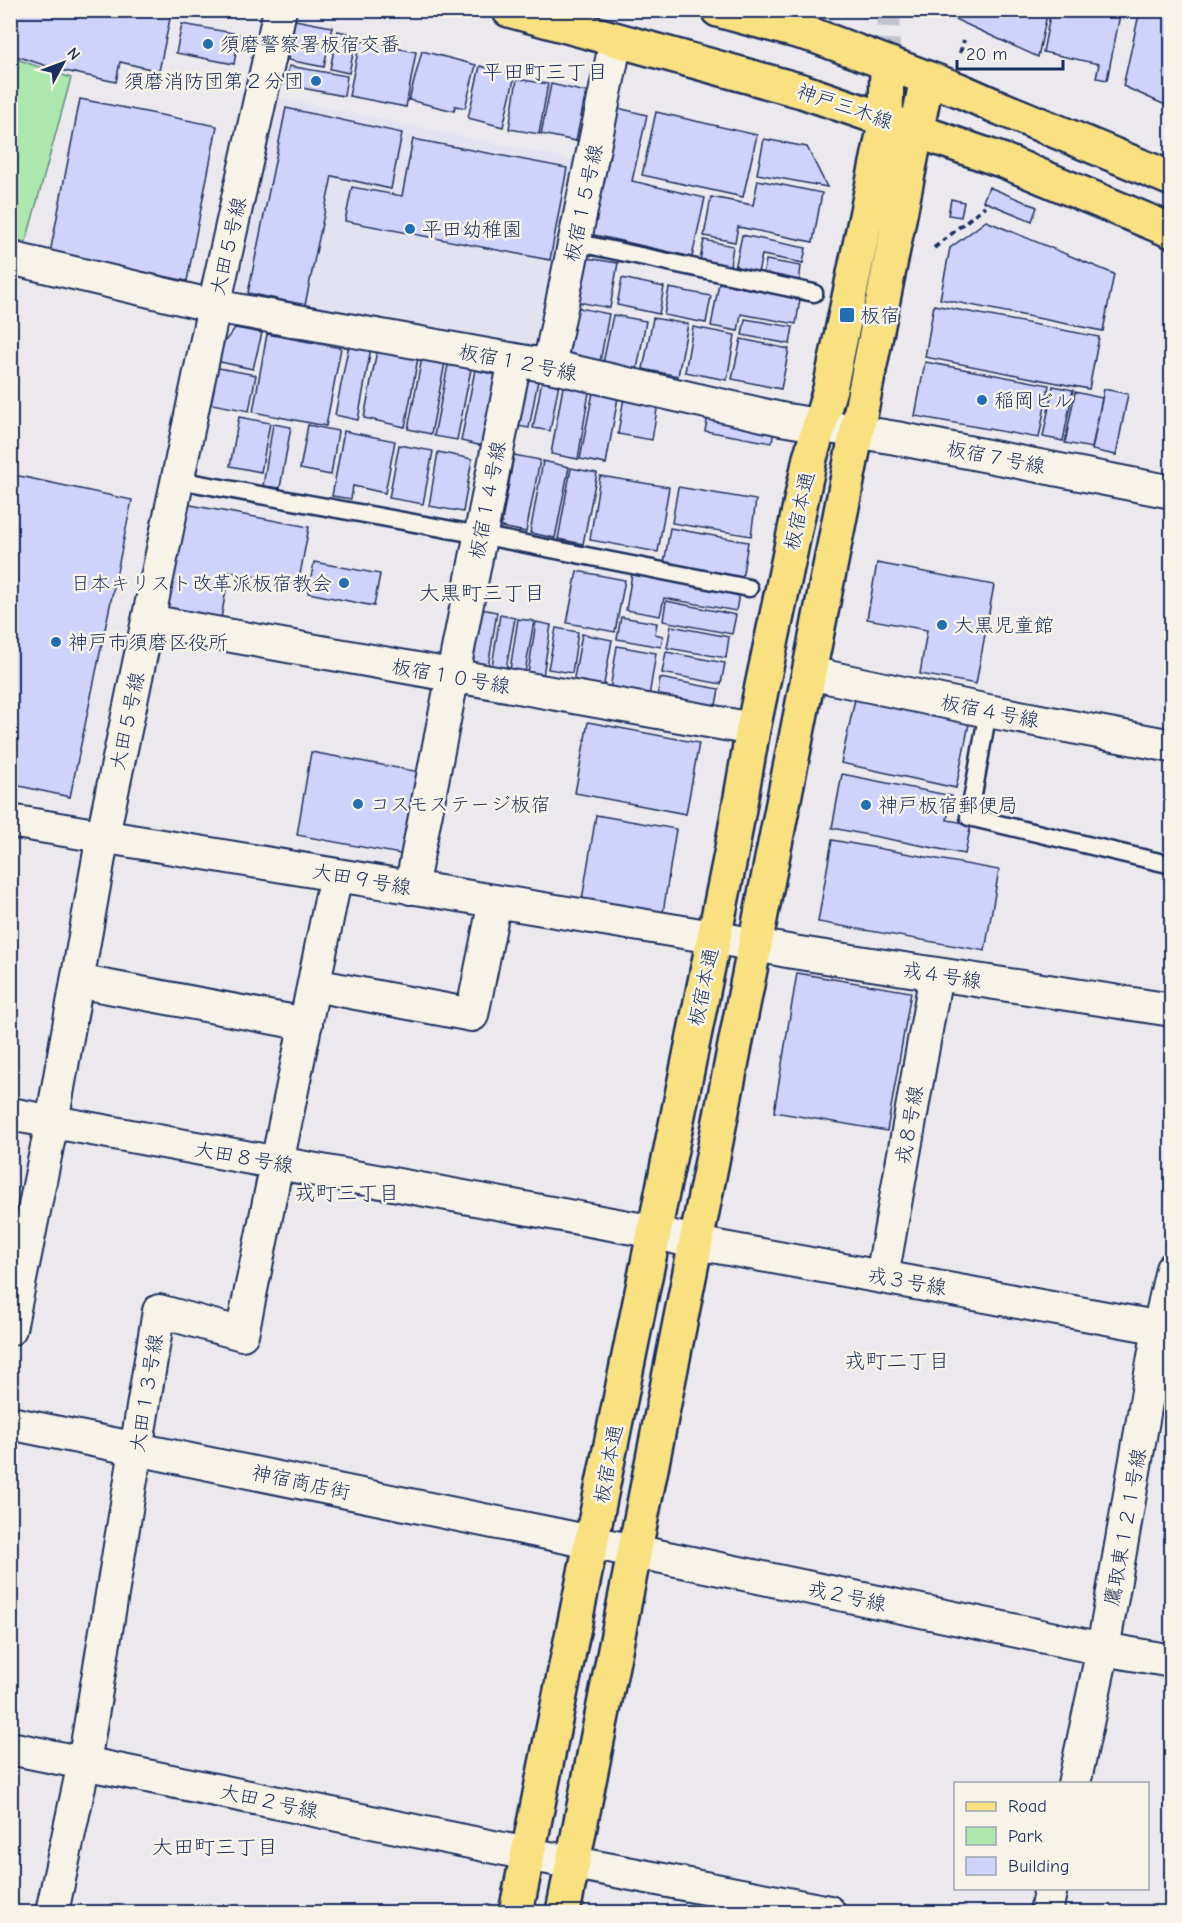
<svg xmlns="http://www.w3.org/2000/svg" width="1182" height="1923" font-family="'Comic Neue','Klee One',sans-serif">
<rect width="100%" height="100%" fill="#ebe9ed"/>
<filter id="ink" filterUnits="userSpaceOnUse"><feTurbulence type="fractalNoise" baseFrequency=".0167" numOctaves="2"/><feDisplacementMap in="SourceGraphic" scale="12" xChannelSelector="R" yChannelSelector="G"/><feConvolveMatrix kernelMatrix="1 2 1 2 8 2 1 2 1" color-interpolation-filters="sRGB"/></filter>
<g filter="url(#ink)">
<path fill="#e3e2f1" d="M 277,97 L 583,162 L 545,359 L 237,296 Z"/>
<path fill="#ace7ad" stroke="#648b86" stroke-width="1.5" d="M 11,57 L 71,78 L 26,242 L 11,239 Z"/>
<path fill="#cfd2fa" stroke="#1b2f5e" stroke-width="1.5" d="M 10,10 L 155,10 L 171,14 L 159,71 L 120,62 L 116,82 L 56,69 L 10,54 Z
M 935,10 L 1048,10 L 1038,57 Z
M 1051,10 L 1121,10 L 1107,80 L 1096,78 L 1099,64 L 1043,52 Z
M 1140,10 L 1172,10 L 1172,108 L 1123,86 Z
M 295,20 L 332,27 L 324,67 L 288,60 Z
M 182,24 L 239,34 L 234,64 L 176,53 Z
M 338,31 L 357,35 L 349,73 L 330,69 Z
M 360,41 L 416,52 L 406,107 L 349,96 Z
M 422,51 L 476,65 L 465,108 L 455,106 L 454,111 L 409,100 Z
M 289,66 L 347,76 L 344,96 L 286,85 Z
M 480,66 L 515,75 L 503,127 L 468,118 Z
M 517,79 L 548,84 L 539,134 L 509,129 Z
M 551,84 L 586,92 L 576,141 L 541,134 Z
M 80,99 L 217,126 L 187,281 L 50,253 Z
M 286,108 L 402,133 L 391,189 L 332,176 L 305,305 L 248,293 Z
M 618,108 L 647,115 L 632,181 L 705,198 L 692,257 L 590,234 Z
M 656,112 L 757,135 L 743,197 L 642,175 Z
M 413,139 L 567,168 L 550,260 L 345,221 L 352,187 L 402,196 Z
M 764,139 L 807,147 L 827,187 L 757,174 Z
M 758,180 L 822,193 L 813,242 L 738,227 L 735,242 L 704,236 L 711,197 L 753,205 Z
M 989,187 L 1037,207 L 1032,221 L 983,201 Z
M 951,199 L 964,202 L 961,217 L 948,215 Z
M 986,221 L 1114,274 L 1103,331 L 940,299 L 950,248 Z
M 742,235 L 806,248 L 803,263 L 762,255 L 758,273 L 735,269 Z
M 704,240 L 733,246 L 730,266 L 700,260 Z
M 580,257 L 618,263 L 610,308 L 572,301 Z
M 766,260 L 801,266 L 799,283 L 763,276 Z
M 622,278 L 664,287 L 659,314 L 617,305 Z
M 719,283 L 800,299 L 796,324 L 741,314 L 738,331 L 711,326 Z
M 669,288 L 711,296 L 706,323 L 664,315 Z
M 934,305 L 1099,337 L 1089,389 L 925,357 Z
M 575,307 L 609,314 L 600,362 L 566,356 Z
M 613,315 L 646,321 L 637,370 L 603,363 Z
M 653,318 L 688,324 L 678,376 L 643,369 Z
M 745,319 L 793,327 L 790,344 L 742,335 Z
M 693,327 L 735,335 L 727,380 L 685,372 Z
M 235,328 L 262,333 L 253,369 L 211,360 Z
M 267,334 L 341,348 L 326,426 L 253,412 Z
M 741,339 L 789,349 L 781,389 L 732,379 Z
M 349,344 L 371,348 L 358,420 L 335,415 Z
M 377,350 L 418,358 L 405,427 L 364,418 Z
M 422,358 L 445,363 L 431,434 L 408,429 Z
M 925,362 L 1049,385 L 1039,438 L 915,416 Z
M 448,365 L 471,369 L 457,440 L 434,436 Z
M 208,366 L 256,375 L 249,411 L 201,402 Z
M 475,370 L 497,375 L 483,446 L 461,441 Z
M 522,372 L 539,375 L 529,428 L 511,425 Z
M 543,375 L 560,378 L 550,431 L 533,428 Z
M 564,381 L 590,386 L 578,459 L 551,454 Z
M 1053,386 L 1073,390 L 1063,441 L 1043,437 Z
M 594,387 L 619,392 L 606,464 L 580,459 Z
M 1104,389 L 1128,394 L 1116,455 L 1092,450 Z
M 625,391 L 659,397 L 652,440 L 618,434 Z
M 1075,392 L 1102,398 L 1092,448 L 1065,443 Z
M 709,411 L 775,423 L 772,443 L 705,431 Z
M 239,417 L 270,423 L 261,472 L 230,466 Z
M 273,424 L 291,427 L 280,488 L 263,486 Z
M 308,425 L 338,431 L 331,475 L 300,469 Z
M 344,431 L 395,441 L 385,493 L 353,486 L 351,499 L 332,496 Z
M 399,445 L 433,451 L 423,504 L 389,498 Z
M 438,452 L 472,459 L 463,512 L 429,506 Z
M 514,455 L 540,460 L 526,532 L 501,527 Z
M 543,461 L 569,467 L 555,538 L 530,533 Z
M 571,468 L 597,473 L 583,544 L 558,539 Z
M 10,474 L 132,500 L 70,797 L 10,784 Z
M 600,476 L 669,487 L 658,552 L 590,540 Z
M 678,487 L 756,500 L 751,536 L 672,523 Z
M 185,504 L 309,527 L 298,585 L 229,572 L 221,619 L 166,608 Z
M 670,528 L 748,542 L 742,579 L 664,564 Z
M 314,562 L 380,574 L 374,606 L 308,593 Z
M 877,563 L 994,585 L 976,684 L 920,674 L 927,630 L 867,619 Z
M 577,571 L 625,580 L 615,632 L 567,623 Z
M 632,574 L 739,594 L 736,611 L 664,598 L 660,616 L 626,610 Z
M 666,601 L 736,615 L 732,634 L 663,621 Z
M 471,607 L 497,612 L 487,673 L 460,668 Z
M 500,615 L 515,618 L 505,675 L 491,673 Z
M 621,617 L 657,623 L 655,634 L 663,636 L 661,647 L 617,639 Z
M 518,619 L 534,621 L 524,678 L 509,676 Z
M 536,622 L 551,625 L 542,682 L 527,680 Z
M 671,626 L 729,637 L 726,658 L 667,648 Z
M 556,628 L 578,632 L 572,673 L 548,669 Z
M 582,634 L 612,640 L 602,695 L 572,689 Z
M 617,646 L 656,653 L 648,703 L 609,696 Z
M 666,652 L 725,663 L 721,684 L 662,673 Z
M 660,678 L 719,689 L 714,716 L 656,705 Z
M 855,699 L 969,724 L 956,788 L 841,763 Z
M 588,722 L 699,743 L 686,814 L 575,793 Z
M 311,752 L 420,772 L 405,855 L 297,835 Z
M 842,774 L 952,796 L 947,820 L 971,824 L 965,854 L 832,828 Z
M 596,815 L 676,829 L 663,913 L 582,900 Z
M 832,840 L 999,870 L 985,951 L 818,922 Z
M 797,973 L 911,992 L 887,1131 L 774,1112 Z"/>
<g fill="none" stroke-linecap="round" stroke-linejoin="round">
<path stroke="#c1c4d0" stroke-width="24" stroke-dasharray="24 12" stroke-linecap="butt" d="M 887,63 L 889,10"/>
<defs>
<path id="service" d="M 574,242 L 814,293
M 178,480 L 480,535 L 749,588
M 988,711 L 969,817 L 1172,865"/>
<path id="minor" d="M 10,258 L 214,306 L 549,366 L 781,419 L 896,438 L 1172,492
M 549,366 L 616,40
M 148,621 L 753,729
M 809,673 L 988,711 L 1172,746
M 10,821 L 713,937 L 793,952 L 1172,1010
M 411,888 L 515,360
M 77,981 L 306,1024
M 314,985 L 472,1015 L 495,901
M 10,1114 L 655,1232 L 696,1243 L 1172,1330
M 882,1277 L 936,974
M 10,1329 L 52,1122 L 103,835 L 214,306 L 280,10
M 10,1423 L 557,1535 L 1103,1649 L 1172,1661
M 10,1748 L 528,1854 L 829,1912
M 1074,1784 L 1103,1649 L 1159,1328 L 1172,1269
M 52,1912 L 84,1763 L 159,1311 L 242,1334 L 336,875
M 1046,1912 L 1051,1888"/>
<path id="primary" d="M 509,10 L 802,91 L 1004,161 L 1172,231
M 718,10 L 815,36 L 959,90 L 1000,108 L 1172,179
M 516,1912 L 731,854 L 753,729 L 810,458 L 830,389 L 886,120 L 887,63
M 563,1912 L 927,78"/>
</defs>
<use href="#service" stroke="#1b2f5e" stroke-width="21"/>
<use href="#minor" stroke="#1b2f5e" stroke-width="36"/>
<use href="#primary" stroke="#1b2f5e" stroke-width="38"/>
<path stroke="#1b2f5e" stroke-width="4" stroke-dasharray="6 4.5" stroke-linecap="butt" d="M 960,53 L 964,40
M 934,248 L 985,206"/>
<use href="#service" stroke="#f7f3e8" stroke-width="16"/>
<use href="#minor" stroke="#f7f3e8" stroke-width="32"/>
<use href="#primary" stroke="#f9e181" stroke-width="33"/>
</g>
</g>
<g fill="#1f6fb2" stroke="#f7f3e8" stroke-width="2">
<circle cx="208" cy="44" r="6"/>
<circle cx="316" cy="81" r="6"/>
<circle cx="410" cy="229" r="6"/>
<rect x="839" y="307" width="16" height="16" rx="3"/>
<circle cx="982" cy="400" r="6"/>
<circle cx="344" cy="583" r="6"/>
<circle cx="942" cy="625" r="6"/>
<circle cx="56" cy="642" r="6"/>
<circle cx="358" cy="804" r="6"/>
<circle cx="866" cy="805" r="6"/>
</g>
<g text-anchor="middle" stroke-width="5" stroke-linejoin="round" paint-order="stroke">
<g font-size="20" fill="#1b2f5e" stroke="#f7f3e8" text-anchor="start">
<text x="220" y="51">須磨警察署板宿交番</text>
<text x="304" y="88" text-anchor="end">須磨消防団第２分団</text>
<text x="422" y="236">平田幼稚園</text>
<text x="860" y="322">板宿</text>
<text x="994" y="407">稲岡ビル</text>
<text x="332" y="590" text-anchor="end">日本キリスト改革派板宿教会</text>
<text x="954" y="632">大黒児童館</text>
<text x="68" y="649">神戸市須磨区役所</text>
<text x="370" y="811">コスモステージ板宿</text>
<text x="878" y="812">神戸板宿郵便局</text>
</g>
<g font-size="20" fill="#1b2f5e" stroke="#f7f3e8">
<text transform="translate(845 106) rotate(19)" y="7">神戸三木線</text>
<text transform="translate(583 203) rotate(-78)" y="7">板宿１５号線</text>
<text transform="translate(228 246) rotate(-77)" y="7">大田５号線</text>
<text transform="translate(518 362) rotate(11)" y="7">板宿１２号線</text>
<text transform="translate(996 457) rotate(11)" y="7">板宿７号線</text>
<text transform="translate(487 500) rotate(-79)" y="7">板宿１４号線</text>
<text transform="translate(799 511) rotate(-78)" y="7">板宿本通</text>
<text transform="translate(451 676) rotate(10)" y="7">板宿１０号線</text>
<text transform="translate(990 711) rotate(11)" y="7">板宿４号線</text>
<text transform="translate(127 721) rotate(-78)" y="7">大田５号線</text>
<text transform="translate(362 879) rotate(10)" y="7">大田９号線</text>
<text transform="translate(942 975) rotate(9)" y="7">戎４号線</text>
<text transform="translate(703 987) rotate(-78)" y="7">板宿本通</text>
<text transform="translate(909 1125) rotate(-80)" y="7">戎８号線</text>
<text transform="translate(244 1157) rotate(10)" y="7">大田８号線</text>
<text transform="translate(907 1281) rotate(10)" y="7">戎３号線</text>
<text transform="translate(146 1393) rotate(-81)" y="7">大田１３号線</text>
<text transform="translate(608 1464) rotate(-79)" y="7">板宿本通</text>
<text transform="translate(301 1482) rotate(12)" y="7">神宿商店街</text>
<text transform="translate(1125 1527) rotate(-80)" y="7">鷹取東１２１号線</text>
<text transform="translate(847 1596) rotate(12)" y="7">戎２号線</text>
<text transform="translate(269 1801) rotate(12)" y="7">大田２号線</text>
</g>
<g font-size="21" fill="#1b2f5e" stroke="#f7f3e8">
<text x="545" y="79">平田町三丁目</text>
<text x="482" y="600">大黒町三丁目</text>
<text x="347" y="1200">戎町三丁目</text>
<text x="897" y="1368">戎町二丁目</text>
<text x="215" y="1854">大田町三丁目</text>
</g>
</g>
<rect width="1182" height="1923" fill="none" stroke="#f7f3e8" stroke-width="36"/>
<rect x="18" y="18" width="1146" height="1887" fill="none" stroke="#1b2f5e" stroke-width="2" filter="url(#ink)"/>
<rect x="954" y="1782" width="195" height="108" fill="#f7f3e8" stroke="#9fa5b1" stroke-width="1.5"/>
<rect x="966" y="1802" width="30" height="9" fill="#f9e181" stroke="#9fa5b1" stroke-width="1.5"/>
<text x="1008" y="1812" font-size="18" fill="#1b2f5e">Road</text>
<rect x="966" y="1827" width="30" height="18" fill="#ace7ad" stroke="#9fa5b1" stroke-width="1.5"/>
<text x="1008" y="1842" font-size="18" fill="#1b2f5e">Park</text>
<rect x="966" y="1857" width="30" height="18" fill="#cfd2fa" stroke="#9fa5b1" stroke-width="1.5"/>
<text x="1008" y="1872" font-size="18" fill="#1b2f5e">Building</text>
<g transform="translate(63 63) rotate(49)" stroke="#f7f3e8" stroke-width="4.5" paint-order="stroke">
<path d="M0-4.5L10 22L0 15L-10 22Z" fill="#1b2f5e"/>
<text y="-9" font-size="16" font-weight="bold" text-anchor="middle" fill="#1b2f5e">N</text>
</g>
<path d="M957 60v9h106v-9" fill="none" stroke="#1b2f5e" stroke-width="3"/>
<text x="966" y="60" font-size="18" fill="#1b2f5e" stroke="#f7f3e8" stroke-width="4.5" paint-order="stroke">20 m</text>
</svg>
